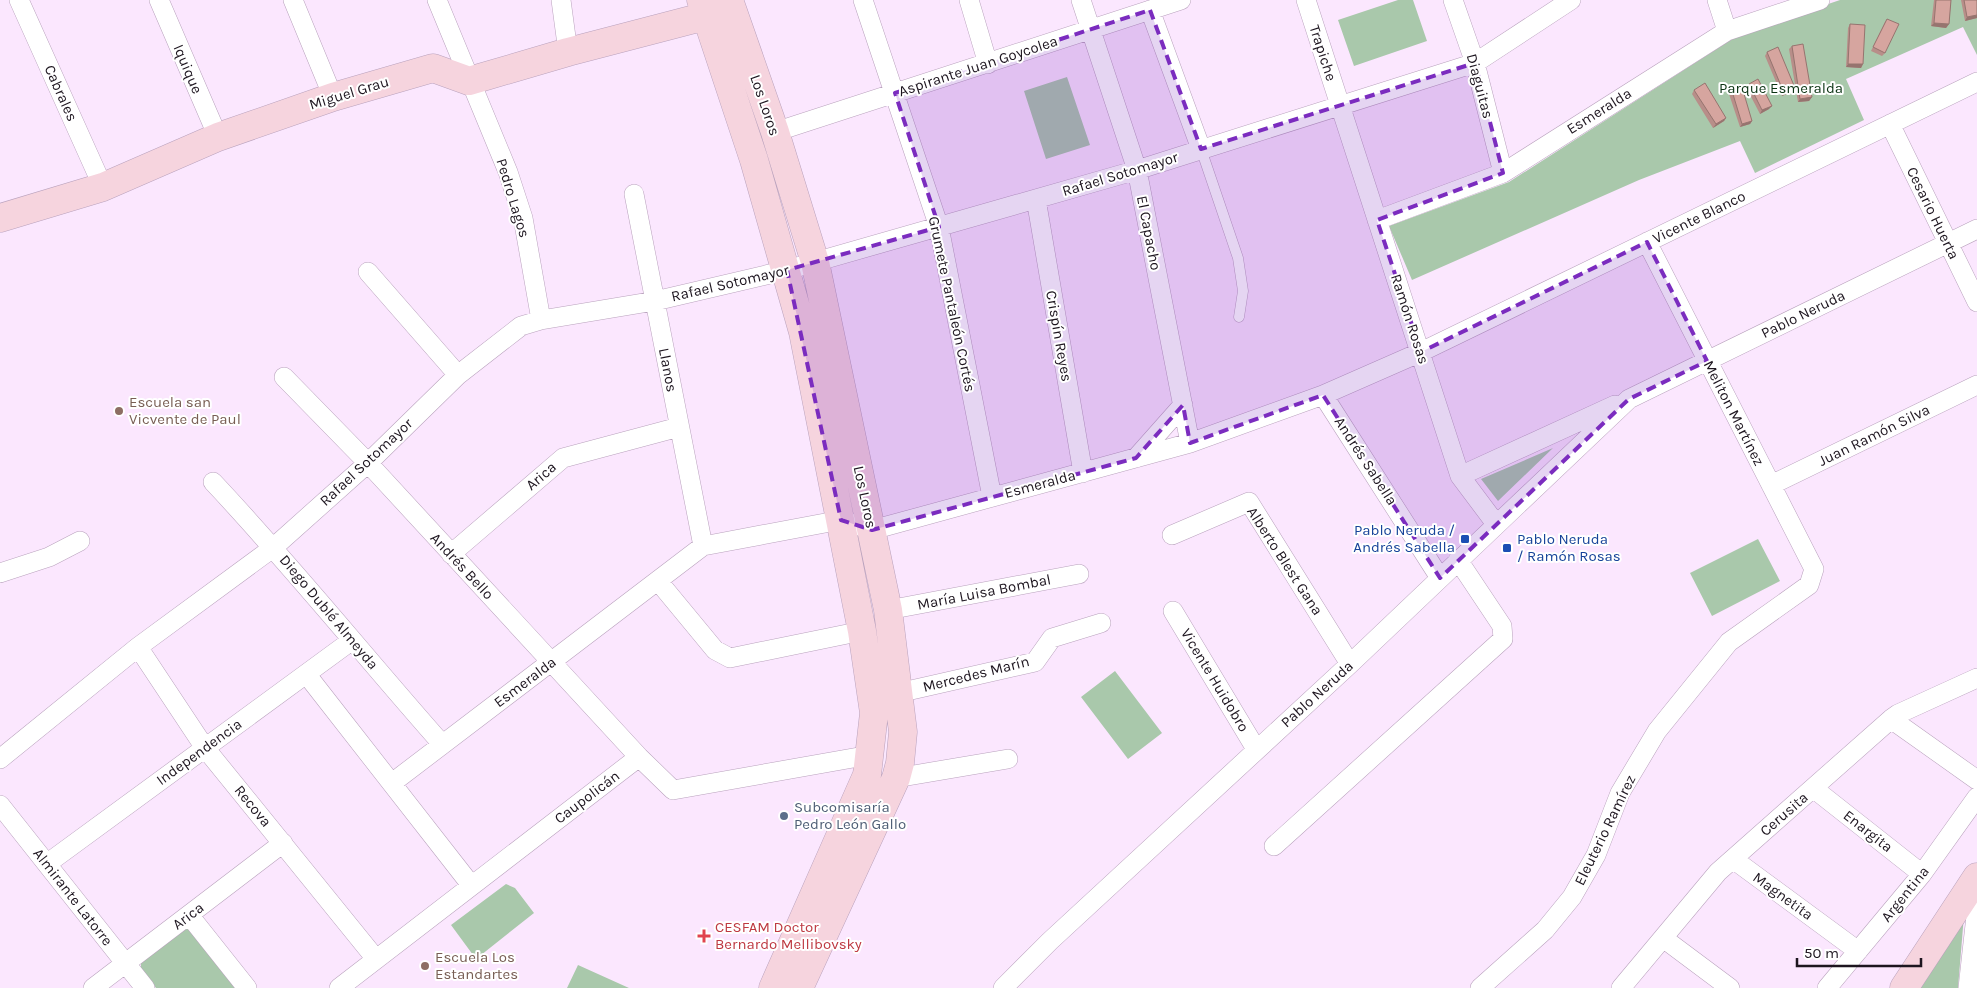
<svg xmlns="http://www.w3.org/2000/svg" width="1977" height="988" font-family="Karla,sans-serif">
<rect width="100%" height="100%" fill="#fbe7fe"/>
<path fill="#a9c8ab" d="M 1398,0 L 1413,0 L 1427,41 L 1354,66 L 1338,20 Z
M 1840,0 L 1977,0 L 1977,55 L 1963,27 L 1846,79 L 1864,120 L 1755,173 L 1740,141 L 1639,180 L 1412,280 L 1389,226 L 1509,182 L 1740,34 Z
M 1067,77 L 1090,145 L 1046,159 L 1024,91 Z
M 1553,448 L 1498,501 L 1481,479 Z
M 1758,539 L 1780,581 L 1712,616 L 1690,573 Z
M 1115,671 L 1162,733 L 1128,759 L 1081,697 Z
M 506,884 L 515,888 L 534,913 L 476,959 L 451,925 Z
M 1964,915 L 1958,988 L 1919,988 Z
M 191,924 L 242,988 L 156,988 L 141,969 L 141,962 Z
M 578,965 L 629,988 L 567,988 Z"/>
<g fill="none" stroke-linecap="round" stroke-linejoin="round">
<defs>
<path id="lane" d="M 1201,149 L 1238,258 L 1243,291 L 1239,317"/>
<path id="street" d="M 19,0 L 103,187
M 159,0 L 218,137
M 293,0 L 333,97
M 437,0 L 508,172 L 523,218 L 541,320
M 561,0 L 568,52
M 863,0 L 939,227 L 992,497
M 969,0 L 988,64
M 1081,0 L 1137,170 L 1190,443
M 1306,0 L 1460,476 L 1496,524
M 1453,0 L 1475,63 L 1503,173
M 1717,0 L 1727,31
M 1150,10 L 1201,149
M 1890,124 L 1977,302
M 775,132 L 1181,0
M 634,194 L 703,546
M 1036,199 L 1083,473
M 1377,220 L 1503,173 L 1727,31 L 1820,0
M 368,272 L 458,375
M 284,377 L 368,463 L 639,757
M 1323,395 L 1440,578
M 1136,458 L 1183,405
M 1460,476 L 1615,405
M 213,482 C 293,567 365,657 442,744
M 1771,485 L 1977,385
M 1172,535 L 1249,502 L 1350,664
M 451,554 L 563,458 L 679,427
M 0,573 L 49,557 L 80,541
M 658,581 L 715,650 L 730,658 L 862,631
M 888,610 L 1079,574
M 1173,611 L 1256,749
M 138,647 L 205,748 L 376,959
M 307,675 L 471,885
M 898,693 L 1035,662 L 1052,638 L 1101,623
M 1891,719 L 1977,780
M 0,759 L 138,647 L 274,547 L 368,463 L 458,375 L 521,326 L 541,320 L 655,301 L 787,270 L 1137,170 L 1475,63 L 1571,0
M 896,778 L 1008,759
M 392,783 L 703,546 L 841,520 L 872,530 L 1190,443 L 1323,395 L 1421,352 L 1977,82
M 1813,788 L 1922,874
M 0,805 L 145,988
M 1274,846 L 1503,639 L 1502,626 L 1458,560
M 1733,859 L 1858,951
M 48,863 L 351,641
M 189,915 L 247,988
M 1663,938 L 1730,988
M 93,988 L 283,843
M 339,988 L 639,757 L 673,790 L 870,755
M 1003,988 L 1050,941 L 1350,664 L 1629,399 L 1977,229
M 1480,988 L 1545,930 L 1572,897 L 1596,855 L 1620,793 L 1657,731 L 1729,642 L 1809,585 L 1814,569 L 1647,242
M 1621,988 L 1718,872 L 1891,719 L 1898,714 L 1977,678
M 1827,988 L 1922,874 L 1977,797
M 1968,988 L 1977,907"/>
<path id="secondary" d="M 701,0 L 754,160 L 803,332 L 862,631 L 874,713 L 867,775 L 773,988
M 729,0 L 775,132 L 815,262 L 888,610 L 903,732 L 900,763 L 896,778 L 799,988
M 0,218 L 103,187 L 218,137 L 333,97 L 433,68 L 469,81 L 568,52 L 706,16
M 1904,988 L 1977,877"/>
</defs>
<use href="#lane" stroke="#b9a2bd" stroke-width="11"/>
<use href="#street" stroke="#b9a2bd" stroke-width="20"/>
<use href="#secondary" stroke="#b9a2bd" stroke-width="29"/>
<use href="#lane" stroke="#fff" stroke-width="10"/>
<use href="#street" stroke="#fff" stroke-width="19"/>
<use href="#secondary" stroke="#f6d4de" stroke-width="28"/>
</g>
<path fill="#b88e89" d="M 1934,0 L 1951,0 L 1949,24 L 1946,28 L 1931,26 Z
M 1961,0 L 1977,0 L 1977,18 L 1965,21 Z
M 1887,19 L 1885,53 L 1882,56 L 1871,51 L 1885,22 Z
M 1850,24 L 1863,64 L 1861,68 L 1846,67 L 1848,28 Z
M 1792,46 L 1812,97 L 1809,101 L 1798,102 L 1789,49 Z
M 1767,52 L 1793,91 L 1782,96 L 1765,56 Z
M 1749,84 L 1769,109 L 1760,114 L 1746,87 Z
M 1694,90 L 1726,118 L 1724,121 L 1713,128 L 1692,94 Z
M 1732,91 L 1752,121 L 1750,124 L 1740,127 L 1729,94 Z"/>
<path fill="#96746f" d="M 1977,15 L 1977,18 L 1965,21 L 1967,17 Z
M 1934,23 L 1949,24 L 1946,28 L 1931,26 Z
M 1848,64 L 1863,64 L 1861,68 L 1846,67 Z
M 1795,88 L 1793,91 L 1782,96 L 1784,93 Z
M 1812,97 L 1809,101 L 1798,102 L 1800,99 Z
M 1772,106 L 1769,109 L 1760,114 L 1762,110 Z
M 1726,118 L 1724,121 L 1713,128 L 1716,124 Z
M 1752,121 L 1750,124 L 1740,127 L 1742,124 Z"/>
<path fill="#d6a59f" stroke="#96746f" d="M 1936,0 L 1951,0 L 1949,24 L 1934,23 Z
M 1964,0 L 1977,0 L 1977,15 L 1967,17 Z
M 1887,19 L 1899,24 L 1885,53 L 1873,47 Z
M 1850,24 L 1865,25 L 1863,64 L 1848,64 Z
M 1803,44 L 1812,97 L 1800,99 L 1792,46 Z
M 1778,47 L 1795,88 L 1784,93 L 1767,52 Z
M 1758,79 L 1772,106 L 1762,110 L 1749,84 Z
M 1705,83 L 1726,118 L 1716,124 L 1694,90 Z
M 1742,87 L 1752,121 L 1742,124 L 1732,91 Z"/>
<path fill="#7b2cbf" fill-opacity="0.2" stroke="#7b2cbf" stroke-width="4" stroke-dasharray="10 6" stroke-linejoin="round" d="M 1150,10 L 1201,149 L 1475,63 L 1503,173 L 1377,220 L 1421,352 L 1647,242 L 1707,361 L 1629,399 L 1440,578 L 1323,395 L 1190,443 L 1183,405 L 1136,458 L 872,530 L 841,520 L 787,270 L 939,227 L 895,93 Z"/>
<g fill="#8d6e63" stroke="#fff" stroke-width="2">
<circle cx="119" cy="411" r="5"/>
<circle cx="425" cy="966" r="5"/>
</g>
<g fill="#1a4fb4" stroke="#fff" stroke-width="2">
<rect x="1460" y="534" width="10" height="10" rx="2.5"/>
<rect x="1502" y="543" width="10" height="10" rx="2.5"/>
</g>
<circle fill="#5c6f8a" stroke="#fff" stroke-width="2" cx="784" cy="816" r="5"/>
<path fill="#e0444e" stroke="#fff" stroke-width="2" d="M701.5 928.5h5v5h5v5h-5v5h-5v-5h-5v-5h5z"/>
<g text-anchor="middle" stroke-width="4" stroke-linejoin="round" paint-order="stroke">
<g font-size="15" fill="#1d151f" stroke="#fff">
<text transform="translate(1323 53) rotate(72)" y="5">Trapiche</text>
<text transform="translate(978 66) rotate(-18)" y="5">Aspirante Juan Goycolea</text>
<text transform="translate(188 69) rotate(67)" y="5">Iquique</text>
<text transform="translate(1480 86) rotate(75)" y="5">Diaguitas</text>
<text transform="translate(61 93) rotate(66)" y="5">Cabrales</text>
<text transform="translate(349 93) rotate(-17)" y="5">Miguel Grau</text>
<text transform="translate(765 105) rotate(71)" y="5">Los Loros</text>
<text transform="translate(1599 111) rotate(-32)" y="5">Esmeralda</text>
<text transform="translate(1120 174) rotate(-17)" y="5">Rafael Sotomayor</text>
<text transform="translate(513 198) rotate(73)" y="5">Pedro Lagos</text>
<text transform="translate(1933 213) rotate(64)" y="5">Cesario Huerta</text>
<text transform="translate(1699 217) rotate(-26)" y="5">Vicente Blanco</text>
<text transform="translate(1149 233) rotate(79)" y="5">El Capacho</text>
<text transform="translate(730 283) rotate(-13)" y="5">Rafael Sotomayor</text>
<text transform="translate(952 304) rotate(78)" y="5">Grumete Pantaleón Cortés</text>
<text transform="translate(1803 314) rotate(-26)" y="5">Pablo Neruda</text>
<text transform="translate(1410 319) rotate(72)" y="5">Ramón Rosas</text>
<text transform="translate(1059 336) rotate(80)" y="5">Crispín Reyes</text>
<text transform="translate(668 370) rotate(79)" y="5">Llanos</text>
<text transform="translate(1734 413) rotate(63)" y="5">Meliton Martínez</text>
<text transform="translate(1874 435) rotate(-26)" y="5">Juan Ramón Silva</text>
<text transform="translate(1366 461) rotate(57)" y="5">Andrés Sabella</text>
<text transform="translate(366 462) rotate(-43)" y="5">Rafael Sotomayor</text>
<text transform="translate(541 476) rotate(-41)" y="5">Arica</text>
<text transform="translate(1040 484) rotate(-15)" y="5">Esmeralda</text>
<text transform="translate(865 497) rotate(78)" y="5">Los Loros</text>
<text transform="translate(1285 561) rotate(57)" y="5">Alberto Blest Gana</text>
<text transform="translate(462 566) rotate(47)" y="5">Andrés Bello</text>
<text transform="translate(984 592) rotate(-11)" y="5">María Luisa Bombal</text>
<text transform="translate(329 612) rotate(50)" y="5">Diego Dublé Almeyda</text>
<text transform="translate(976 674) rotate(-14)" y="5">Mercedes Marín</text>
<text transform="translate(1215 680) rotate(59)" y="5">Vicente Huidobro</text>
<text transform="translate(525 682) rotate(-37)" y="5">Esmeralda</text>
<text transform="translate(1317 694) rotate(-42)" y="5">Pablo Neruda</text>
<text transform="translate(199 752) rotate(-36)" y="5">Independencia</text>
<text transform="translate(587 797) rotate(-37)" y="5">Caupolicán</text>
<text transform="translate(253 806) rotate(51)" y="5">Recova</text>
<text transform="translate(1784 814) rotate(-41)" y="5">Cerusita</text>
<text transform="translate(1605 830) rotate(-64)" y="5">Eleuterio Ramírez</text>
<text transform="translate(1868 831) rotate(38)" y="5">Enargita</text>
<text transform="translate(1905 894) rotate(-51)" y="5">Argentina</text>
<text transform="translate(1783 896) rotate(36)" y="5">Magnetita</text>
<text transform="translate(73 897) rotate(52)" y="5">Almirante Latorre</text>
<text transform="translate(188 916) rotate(-37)" y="5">Arica</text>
</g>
<g font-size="15" fill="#0b3313" stroke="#fff">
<text x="1781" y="93">Parque Esmeralda</text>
</g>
<g font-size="15" fill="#785e54" stroke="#fff" text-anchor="start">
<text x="129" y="407">Escuela san<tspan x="129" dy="17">Vicvente de Paul</tspan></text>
<text x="435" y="962">Escuela Los<tspan x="435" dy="17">Estandartes</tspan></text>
</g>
<g font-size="15" fill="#164399" stroke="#fff" text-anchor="end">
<text x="1455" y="535">Pablo Neruda /<tspan x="1455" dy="17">Andrés Sabella</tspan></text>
<text x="1517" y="544" text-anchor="start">Pablo Neruda<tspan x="1517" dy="17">/ Ramón Rosas</tspan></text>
</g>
<g font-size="15" fill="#4e5e75" stroke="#fff" text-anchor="start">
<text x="794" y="812">Subcomisaría<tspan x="794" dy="17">Pedro León Gallo</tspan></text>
</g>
<g font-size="15" fill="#be3a42" stroke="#fff" text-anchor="start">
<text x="715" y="932">CESFAM Doctor<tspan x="715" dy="17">Bernardo Mellibovsky</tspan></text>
</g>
</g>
<path d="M1797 958v8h124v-8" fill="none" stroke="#1d151f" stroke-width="2.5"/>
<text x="1804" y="958" font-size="15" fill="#1d151f" stroke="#ffffff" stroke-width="4" paint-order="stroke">50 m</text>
</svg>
